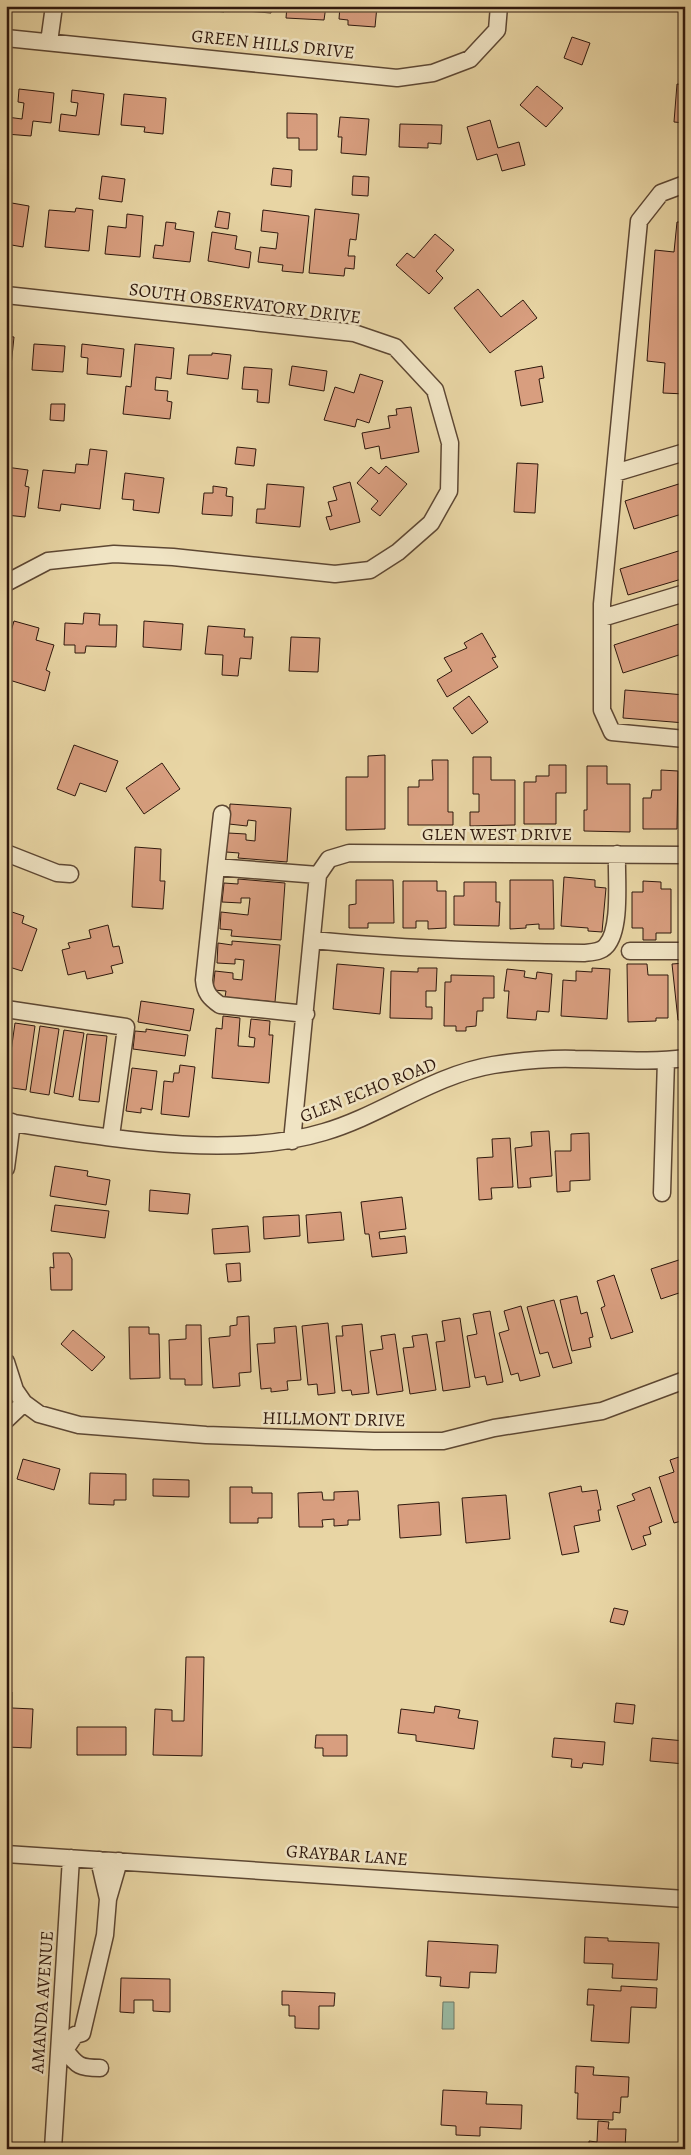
<svg xmlns="http://www.w3.org/2000/svg" width="691" height="2155" font-family="Alegreya,serif">
<rect width="100%" height="100%" fill="#e8d5a4"/>
<filter id="stains"><feTurbulence type="fractalNoise" baseFrequency=".004" numOctaves="4"/><feColorMatrix values="0 0 0 0 .2 0 0 0 0 .09 0 0 0 0 .02 0 0 0 .5 -.17"/></filter>
<radialGradient id="worn" r=".72"><stop offset=".6" stop-color="#630" stop-opacity="0"/><stop offset="1" stop-color="#630" stop-opacity=".3"/></radialGradient>
<path fill="#98b9a2" stroke="#6e7966" d="M 443,2002 L 454,2002 L 454,2029 L 442,2029 Z"/>
<path fill="#d89e7f" stroke="#2f180d" d="M 188,6 L 224,6 L 224,12 L 188,8 Z
M 234,6 L 272,6 L 271,13 L 233,10 Z
M 287,6 L 326,6 L 324,20 L 286,18 Z
M 340,6 L 377,6 L 375,27 L 348,25 L 348,20 L 339,19 Z
M 684,32 L 685,32 L 685,75 L 681,75 Z
M 572,37 L 590,43 L 582,65 L 564,58 Z
M 677,84 L 685,85 L 685,123 L 674,122 Z
M 537,86 L 563,108 L 546,127 L 520,105 Z
M 19,89 L 54,93 L 51,123 L 33,121 L 31,136 L 6,134 L 7,117 L 22,119 L 24,103 L 18,102 Z
M 72,90 L 104,94 L 99,135 L 59,131 L 61,114 L 76,116 L 78,103 L 71,102 Z
M 124,94 L 166,98 L 163,134 L 144,132 L 145,127 L 121,125 Z
M 287,113 L 317,114 L 317,150 L 299,150 L 299,138 L 287,138 Z
M 340,117 L 369,119 L 366,155 L 341,153 L 342,137 L 338,137 Z
M 490,120 L 498,148 L 519,142 L 525,165 L 502,171 L 497,154 L 477,160 L 467,127 Z
M 400,124 L 442,125 L 441,144 L 428,143 L 428,148 L 399,147 Z
M 273,168 L 292,170 L 291,187 L 271,185 Z
M 102,176 L 125,179 L 122,202 L 99,199 Z
M 353,176 L 369,177 L 368,196 L 352,195 Z
M 6,202 L 29,206 L 23,247 L 6,244 Z
M 76,208 L 93,210 L 89,251 L 45,247 L 49,210 L 75,212 Z
M 315,209 L 359,214 L 356,240 L 350,239 L 348,256 L 355,256 L 354,269 L 345,268 L 344,276 L 309,273 Z
M 263,210 L 309,216 L 303,273 L 282,271 L 283,265 L 258,262 L 260,247 L 276,249 L 278,233 L 261,231 Z
M 218,211 L 230,213 L 228,229 L 215,227 Z
M 127,214 L 143,216 L 140,257 L 105,254 L 108,226 L 126,228 Z
M 166,222 L 176,223 L 175,229 L 194,232 L 190,262 L 153,258 L 155,245 L 163,246 Z
M 677,222 L 685,222 L 685,394 L 663,393 L 665,363 L 647,361 L 655,250 L 674,252 Z
M 212,232 L 237,236 L 235,249 L 251,252 L 249,268 L 208,261 Z
M 435,234 L 454,250 L 436,271 L 443,278 L 429,294 L 396,265 L 407,253 L 414,258 Z
M 478,289 L 501,317 L 523,300 L 537,318 L 490,353 L 454,308 Z
M 6,336 L 14,337 L 11,366 L 7,365 L 7,372 Z
M 34,344 L 65,346 L 63,372 L 32,370 Z
M 82,344 L 124,349 L 121,377 L 87,374 L 88,358 L 81,357 Z
M 135,344 L 174,348 L 171,379 L 156,377 L 155,390 L 168,391 L 167,401 L 172,402 L 170,419 L 123,414 L 126,386 L 131,387 Z
M 212,353 L 231,355 L 228,379 L 187,374 L 189,355 L 212,355 Z
M 292,366 L 327,371 L 324,391 L 289,385 Z
M 542,366 L 544,378 L 539,379 L 543,402 L 521,406 L 515,371 Z
M 244,367 L 272,369 L 269,403 L 257,402 L 258,390 L 242,389 Z
M 360,374 L 383,381 L 369,423 L 357,419 L 355,427 L 324,420 L 335,387 L 354,393 Z
M 51,404 L 65,404 L 64,421 L 50,420 Z
M 411,407 L 419,452 L 381,459 L 379,446 L 365,449 L 362,433 L 390,428 L 388,416 L 397,415 L 396,409 Z
M 237,447 L 256,449 L 254,466 L 235,464 Z
M 90,449 L 107,451 L 100,509 L 61,504 L 60,511 L 38,508 L 43,470 L 75,473 L 76,464 L 88,465 Z
M 517,463 L 538,464 L 535,513 L 514,512 Z
M 386,466 L 407,484 L 380,516 L 371,509 L 378,501 L 357,483 L 371,467 L 379,474 Z
M 6,467 L 28,470 L 25,486 L 29,487 L 25,517 L 6,515 Z
M 125,473 L 164,478 L 159,513 L 133,510 L 134,500 L 122,499 Z
M 350,482 L 360,522 L 330,530 L 326,517 L 332,516 L 328,502 L 337,500 L 333,487 Z
M 685,482 L 685,513 L 634,529 L 625,501 Z
M 267,484 L 304,487 L 300,527 L 256,523 L 257,509 L 265,509 Z
M 213,486 L 227,488 L 226,496 L 233,497 L 232,516 L 202,514 L 204,493 L 213,493 Z
M 685,549 L 685,578 L 628,595 L 620,569 Z
M 84,613 L 100,614 L 99,625 L 117,625 L 116,647 L 86,646 L 85,653 L 75,653 L 75,645 L 64,645 L 65,623 L 83,624 Z
M 14,621 L 39,628 L 36,640 L 54,645 L 46,670 L 50,672 L 45,691 L 6,679 L 6,648 Z
M 144,621 L 183,624 L 181,650 L 143,647 Z
M 685,622 L 685,653 L 623,673 L 614,645 Z
M 208,626 L 245,629 L 244,637 L 253,637 L 251,659 L 240,658 L 238,676 L 222,675 L 223,655 L 205,654 Z
M 482,633 L 496,657 L 492,658 L 498,667 L 447,697 L 437,680 L 452,671 L 444,658 L 467,648 L 464,643 Z
M 291,637 L 320,638 L 318,672 L 289,671 Z
M 625,690 L 685,695 L 685,723 L 623,718 Z
M 469,696 L 488,722 L 472,734 L 453,708 Z
M 74,745 L 118,761 L 106,792 L 80,783 L 75,796 L 57,789 Z
M 385,755 L 385,829 L 346,830 L 346,777 L 368,777 L 368,756 Z
M 473,757 L 491,757 L 491,780 L 515,780 L 515,825 L 470,826 L 470,812 L 479,812 L 479,794 L 473,794 Z
M 432,760 L 448,760 L 448,812 L 453,812 L 453,825 L 408,825 L 408,787 L 419,787 L 419,780 L 433,780 Z
M 162,763 L 180,789 L 144,814 L 126,788 Z
M 549,765 L 566,765 L 566,793 L 556,793 L 556,824 L 524,824 L 524,782 L 536,782 L 536,776 L 549,776 Z
M 587,766 L 607,766 L 607,784 L 630,784 L 630,832 L 584,831 L 584,810 L 587,810 Z
M 661,770 L 678,771 L 677,829 L 643,829 L 643,798 L 651,798 L 652,790 L 661,790 Z
M 230,804 L 291,808 L 287,862 L 238,858 L 239,853 L 226,852 L 228,833 L 246,834 L 246,840 L 255,841 L 256,821 L 248,820 L 247,826 L 229,824 Z
M 135,847 L 161,849 L 160,881 L 165,881 L 163,909 L 132,907 Z
M 564,877 L 595,880 L 595,887 L 606,888 L 602,932 L 588,931 L 588,928 L 561,926 Z
M 238,879 L 285,883 L 281,940 L 231,936 L 232,930 L 220,929 L 221,912 L 248,915 L 250,898 L 241,898 L 241,903 L 222,902 L 224,883 L 238,884 Z
M 356,880 L 393,880 L 394,923 L 368,923 L 368,928 L 349,928 L 349,905 L 356,904 Z
M 510,880 L 553,880 L 554,929 L 539,929 L 539,924 L 526,925 L 526,928 L 510,929 Z
M 403,881 L 437,881 L 437,891 L 446,891 L 446,928 L 428,929 L 428,921 L 416,921 L 416,928 L 403,928 Z
M 643,881 L 661,882 L 661,889 L 671,889 L 671,933 L 656,933 L 656,940 L 643,940 L 643,928 L 632,928 L 632,892 L 643,892 Z
M 464,882 L 496,882 L 496,902 L 500,902 L 499,926 L 454,925 L 454,896 L 464,896 Z
M 6,910 L 24,916 L 22,923 L 37,929 L 22,971 L 6,966 Z
M 108,925 L 113,947 L 119,946 L 123,963 L 111,966 L 113,973 L 87,979 L 85,971 L 68,975 L 62,950 L 70,948 L 68,943 L 91,938 L 89,930 Z
M 232,941 L 280,945 L 275,1002 L 225,997 L 226,991 L 213,990 L 215,971 L 233,973 L 233,979 L 242,980 L 244,960 L 235,959 L 235,964 L 217,963 L 218,943 L 232,945 Z
M 685,963 L 685,1020 L 678,1020 L 672,964 Z
M 337,964 L 384,968 L 380,1014 L 333,1009 Z
M 627,964 L 647,964 L 648,975 L 668,975 L 668,1018 L 656,1018 L 656,1021 L 628,1022 Z
M 418,968 L 437,968 L 436,991 L 426,991 L 426,1007 L 432,1007 L 432,1019 L 390,1018 L 391,971 L 418,972 Z
M 592,968 L 610,969 L 607,1019 L 561,1016 L 563,980 L 576,981 L 576,971 L 592,972 Z
M 507,969 L 525,971 L 524,977 L 536,979 L 537,972 L 552,974 L 549,1012 L 537,1011 L 536,1020 L 507,1018 L 509,991 L 504,991 Z
M 451,975 L 494,976 L 494,998 L 483,998 L 483,1011 L 477,1011 L 476,1026 L 466,1027 L 466,1031 L 456,1031 L 456,1026 L 444,1026 L 445,982 L 451,982 Z
M 141,1001 L 194,1009 L 190,1031 L 138,1022 Z
M 223,1016 L 240,1018 L 238,1046 L 254,1047 L 255,1038 L 249,1037 L 251,1019 L 270,1021 L 269,1035 L 273,1035 L 269,1083 L 212,1078 L 216,1028 L 222,1029 Z
M 6,1021 L 11,1022 L 6,1056 Z
M 15,1023 L 35,1026 L 26,1090 L 6,1087 Z
M 40,1026 L 59,1029 L 49,1095 L 30,1092 Z
M 146,1029 L 188,1035 L 185,1056 L 133,1049 L 135,1031 L 146,1032 Z
M 64,1030 L 84,1033 L 73,1097 L 54,1093 Z
M 87,1034 L 107,1036 L 99,1102 L 79,1100 Z
M 180,1065 L 195,1067 L 189,1117 L 161,1114 L 164,1081 L 173,1082 L 174,1073 L 179,1073 Z
M 132,1068 L 157,1071 L 152,1110 L 141,1108 L 141,1113 L 126,1111 Z
M 549,1131 L 552,1176 L 530,1178 L 531,1187 L 518,1188 L 515,1148 L 532,1146 L 531,1132 Z
M 589,1133 L 590,1180 L 570,1181 L 570,1191 L 557,1192 L 555,1151 L 571,1151 L 571,1134 Z
M 510,1138 L 513,1187 L 491,1188 L 492,1199 L 479,1200 L 477,1158 L 493,1157 L 492,1139 Z
M 55,1166 L 88,1171 L 87,1176 L 110,1180 L 106,1205 L 50,1196 Z
M 150,1190 L 190,1194 L 188,1214 L 149,1211 Z
M 402,1197 L 406,1229 L 379,1232 L 380,1239 L 405,1236 L 407,1253 L 372,1257 L 369,1234 L 365,1234 L 361,1202 Z
M 55,1205 L 109,1211 L 105,1238 L 51,1231 Z
M 341,1212 L 344,1240 L 308,1243 L 306,1215 Z
M 299,1215 L 300,1236 L 264,1239 L 263,1217 Z
M 248,1226 L 250,1252 L 214,1254 L 212,1229 Z
M 53,1253 L 69,1253 L 72,1259 L 72,1290 L 51,1290 L 50,1267 L 54,1268 Z
M 685,1258 L 685,1291 L 661,1299 L 651,1269 Z
M 240,1263 L 241,1281 L 228,1282 L 226,1264 Z
M 614,1275 L 633,1332 L 611,1339 L 601,1308 L 605,1306 L 597,1281 Z
M 577,1296 L 581,1314 L 587,1312 L 593,1337 L 589,1338 L 591,1347 L 572,1351 L 560,1300 Z
M 554,1300 L 572,1363 L 553,1368 L 548,1352 L 540,1354 L 527,1307 Z
M 521,1306 L 540,1376 L 520,1381 L 518,1373 L 511,1375 L 499,1333 L 509,1330 L 504,1311 Z
M 490,1311 L 503,1382 L 487,1385 L 485,1376 L 475,1378 L 467,1336 L 477,1334 L 473,1314 Z
M 249,1316 L 251,1372 L 239,1373 L 240,1386 L 213,1388 L 209,1338 L 230,1336 L 230,1326 L 237,1325 L 237,1317 Z
M 460,1318 L 470,1387 L 443,1391 L 436,1342 L 445,1341 L 442,1321 Z
M 328,1323 L 335,1393 L 318,1395 L 317,1384 L 308,1385 L 302,1326 Z
M 362,1324 L 369,1393 L 352,1395 L 351,1390 L 342,1391 L 336,1336 L 343,1336 L 342,1326 Z
M 186,1325 L 201,1325 L 202,1385 L 185,1385 L 185,1379 L 170,1379 L 169,1340 L 186,1339 Z
M 296,1326 L 301,1380 L 287,1381 L 288,1390 L 271,1392 L 271,1388 L 261,1389 L 257,1344 L 275,1343 L 274,1328 Z
M 129,1327 L 149,1327 L 149,1334 L 159,1334 L 160,1378 L 130,1379 Z
M 73,1330 L 105,1357 L 92,1371 L 61,1344 Z
M 395,1334 L 403,1391 L 377,1395 L 370,1351 L 383,1349 L 381,1336 Z
M 427,1334 L 436,1390 L 410,1394 L 403,1348 L 414,1347 L 412,1336 Z
M 685,1455 L 685,1520 L 674,1523 L 659,1477 L 674,1472 L 670,1460 Z
M 23,1459 L 60,1469 L 54,1490 L 17,1479 Z
M 90,1473 L 126,1474 L 126,1500 L 114,1500 L 114,1505 L 89,1504 Z
M 153,1479 L 189,1480 L 189,1497 L 153,1496 Z
M 581,1486 L 582,1492 L 597,1490 L 601,1510 L 598,1510 L 600,1521 L 574,1526 L 579,1552 L 562,1555 L 549,1493 Z
M 230,1487 L 252,1487 L 252,1493 L 272,1493 L 272,1518 L 258,1518 L 258,1523 L 230,1523 Z
M 650,1487 L 662,1522 L 649,1527 L 651,1534 L 643,1536 L 646,1545 L 632,1550 L 617,1506 L 635,1500 L 632,1494 Z
M 358,1491 L 360,1520 L 348,1520 L 348,1525 L 334,1526 L 334,1519 L 322,1520 L 323,1527 L 299,1527 L 298,1493 L 322,1492 L 323,1500 L 334,1500 L 334,1492 Z
M 506,1495 L 510,1539 L 466,1543 L 462,1498 Z
M 439,1502 L 441,1535 L 400,1538 L 398,1505 Z
M 614,1608 L 628,1611 L 624,1625 L 610,1622 Z
M 186,1657 L 204,1657 L 202,1756 L 153,1755 L 155,1709 L 172,1710 L 172,1721 L 184,1721 Z
M 6,1692 L 12,1692 L 12,1708 L 33,1709 L 31,1748 L 6,1747 Z
M 616,1703 L 635,1705 L 633,1724 L 614,1722 Z
M 435,1706 L 460,1710 L 458,1718 L 478,1721 L 474,1749 L 416,1741 L 416,1735 L 398,1733 L 401,1709 L 434,1713 Z
M 77,1727 L 126,1727 L 126,1755 L 77,1755 Z
M 316,1735 L 347,1735 L 347,1756 L 323,1756 L 323,1748 L 315,1748 Z
M 554,1738 L 605,1742 L 603,1765 L 583,1763 L 582,1768 L 571,1767 L 572,1759 L 552,1757 Z
M 652,1738 L 685,1741 L 685,1764 L 650,1761 Z
M 585,1937 L 608,1938 L 608,1941 L 659,1943 L 657,1980 L 612,1978 L 613,1964 L 584,1963 Z
M 428,1941 L 498,1945 L 496,1973 L 470,1972 L 469,1988 L 440,1986 L 441,1977 L 426,1976 Z
M 121,1978 L 170,1979 L 170,2012 L 153,2011 L 153,2000 L 134,2000 L 134,2013 L 120,2012 Z
M 621,1986 L 657,1988 L 656,2008 L 631,2007 L 629,2043 L 591,2041 L 594,2005 L 587,2005 L 588,1989 L 621,1991 Z
M 282,1991 L 335,1993 L 334,2006 L 319,2006 L 319,2029 L 295,2028 L 295,2016 L 289,2016 L 289,2005 L 282,2005 Z
M 576,2066 L 594,2067 L 593,2075 L 629,2077 L 628,2097 L 621,2097 L 620,2113 L 613,2112 L 613,2120 L 577,2119 L 578,2093 L 575,2093 Z
M 443,2090 L 487,2092 L 486,2104 L 522,2105 L 521,2129 L 480,2127 L 480,2136 L 456,2135 L 456,2126 L 441,2125 Z
M 598,2121 L 609,2122 L 608,2129 L 626,2129 L 625,2149 L 589,2149 L 589,2141 L 597,2142 Z"/>
<g fill="none" stroke-linecap="round" stroke-linejoin="round">
<defs>
<path id="minor" d="M 6,38 L 397,78 L 433,73 L 470,59 L 497,30 L 499,6
M 49,42 L 54,6
M 685,184 L 661,193 L 639,221 L 602,604 L 602,710 L 612,732 L 685,739
M 6,295 L 354,333 L 395,347 L 435,390 L 450,443 L 449,491 L 431,523 L 398,552 L 370,570 L 335,574 L 173,557 L 114,554 L 48,561 L 6,583
M 615,473 L 685,452
M 602,618 L 685,593
M 6,853 L 57,873 L 70,874
M 216,867 L 222,814
M 313,940 C 403,949 493,952 584,953 C 592,952 601,952 606,946 C 622,929 616,877 617,854
M 630,951 L 685,951
M 6,1009 L 126,1027 L 111,1136
M 306,1014 L 220,1005 C 210,998 205,993 204,980 L 216,867 L 318,875
M 6,1122 C 105,1137 228,1161 324,1132 C 382,1115 433,1075 493,1065 C 520,1061 547,1058 575,1059 C 611,1059 649,1063 685,1058
M 292,1141 L 318,875 L 329,859 L 349,853 L 685,855
M 6,1168 L 12,1122
M 662,1193 L 666,1060
M 6,1362 L 15,1390 L 24,1403 L 39,1414 L 79,1425 L 206,1435 L 374,1441 L 443,1441 L 494,1428 L 602,1411 L 685,1380
M 6,1420 L 24,1403
M 6,1854 L 685,1899
M 99,1860 L 108,1899
M 100,2068 C 80,2068 77,2066 65,2050 L 75,2035 L 82,2033 L 105,1935 L 108,1899 L 119,1861
M 53,2149 L 71,1858"/>
</defs>
<use href="#minor" stroke="#5d4733" stroke-width="19"/>
<use href="#minor" stroke="#f0e4c4" stroke-width="16"/>
</g>
<g text-anchor="middle" stroke-width="5" stroke-linejoin="round" paint-order="stroke">
<g font-size="18" fill="#2f180d" stroke="#f0e4c4">
<text transform="translate(273 44) rotate(6)" y="6">GREEN HILLS DRIVE</text>
<text transform="translate(245 303) rotate(7)" y="6">SOUTH OBSERVATORY DRIVE</text>
<text x="497" y="840">GLEN WEST DRIVE</text>
<text transform="translate(368 1090) rotate(-22)" y="6">GLEN ECHO ROAD</text>
<text transform="translate(334 1419) rotate(1)" y="6">HILLMONT DRIVE</text>
<text transform="translate(347 1855) rotate(4)" y="6">GRAYBAR LANE</text>
<text transform="translate(42 2002) rotate(-86)" y="6">AMANDA AVENUE</text>
</g>
</g>
<rect width="691" height="2155" fill="none" stroke="#e8d5a4" stroke-width="25"/>
<rect x="8" y="8" width="676" height="2140" fill="none" stroke="#2f180d" stroke-width="2.5"/>
<rect x="12" y="12" width="666" height="2130" fill="none" stroke="#2f180d"/>
<rect width="100%" height="100%" filter="url(#stains)"/>
<rect width="100%" height="100%" fill="url(#worn)"/>
</svg>
